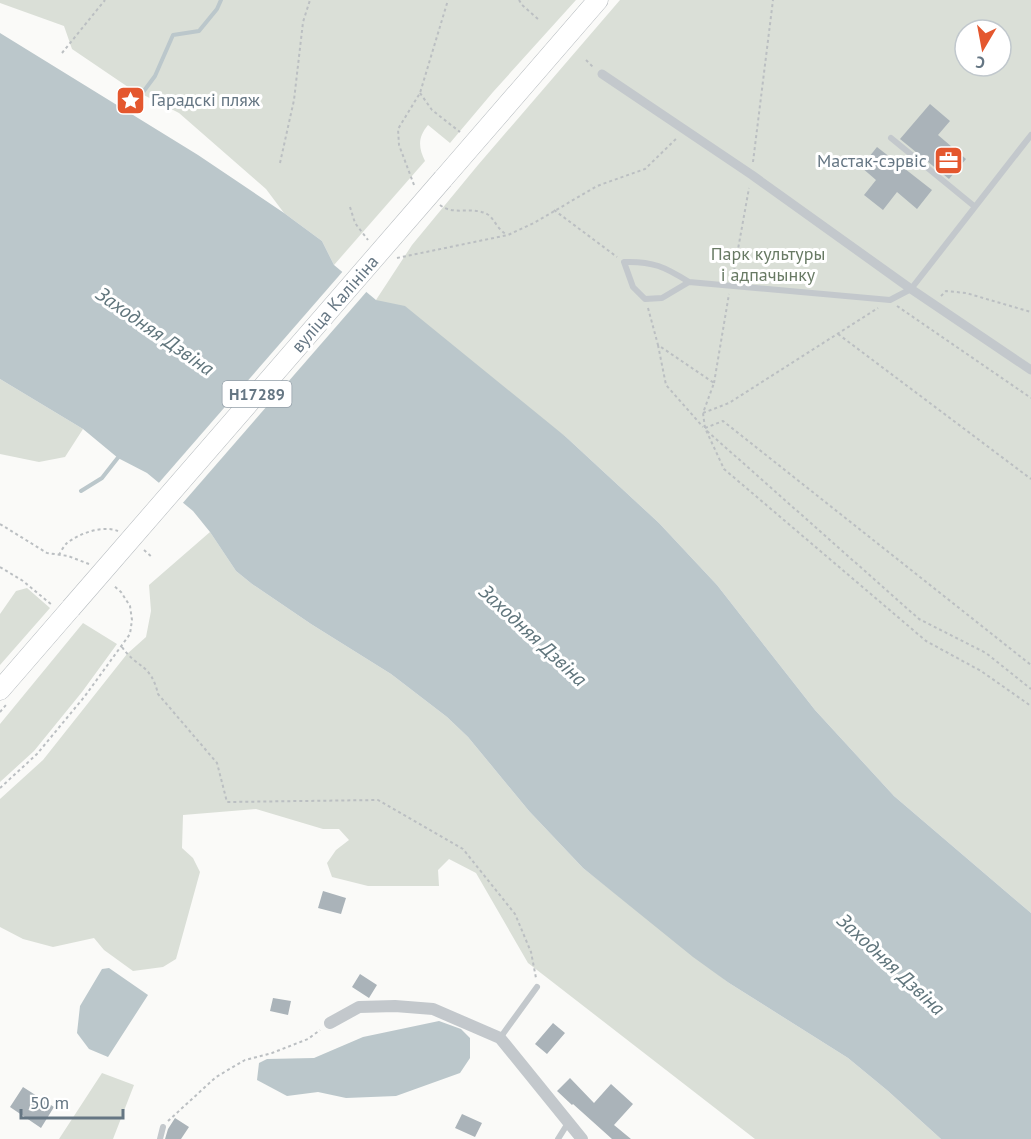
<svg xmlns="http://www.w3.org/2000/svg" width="1031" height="1139" font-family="'PT Sans',sans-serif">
<rect width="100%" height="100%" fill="#fafaf8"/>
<path fill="#dadfd7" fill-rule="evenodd" d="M 0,0 L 576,0 L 493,92 L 450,143 L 428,125 C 418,137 418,147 425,161 L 334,265 L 322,241 L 284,213 L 266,189 L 179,113 L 128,87 L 72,49 L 64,26 L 0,3 Z
M 620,0 L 1031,0 L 1031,913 L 894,796 L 815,710 L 717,585 L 659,523 L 566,437 L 376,300 L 412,245 L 478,165 ZM 965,30 L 1001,30 L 1001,66 L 965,66 Z
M 0,379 L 83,429 L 65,457 L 39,462 L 0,454 Z
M 210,532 L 236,571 L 252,584 L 311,624 L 391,674 L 447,717 L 468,737 L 529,811 L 583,868 L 729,983 L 848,1058 L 888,1091 L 941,1139 L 755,1139 L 528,963 L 476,873 L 449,859 L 438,870 L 439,886 L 368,886 L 332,877 L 327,863 L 336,850 L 349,840 L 339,829 L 323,829 L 256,809 L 183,815 L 182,848 L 193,858 L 200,872 L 176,959 L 163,967 L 133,971 L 104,950 L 94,938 L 53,947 L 23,939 L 0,927 L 0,799 L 43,760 L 127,654 L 146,637 L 151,611 L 149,585 Z
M 27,588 L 50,608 L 0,665 L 0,614 L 16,591 Z
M 83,623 L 117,644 L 82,692 L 34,751 L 0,782 L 0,724 Z
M 102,1073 L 134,1085 L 113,1139 L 59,1139 Z"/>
<path fill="#bbc7cb" d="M 0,33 L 198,155 L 284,213 L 322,241 L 334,265 L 376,300 L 405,306 L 566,437 L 659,523 L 717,585 L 815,710 L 894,796 L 1031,913 L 1031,1139 L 941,1139 L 888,1091 L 848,1058 L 729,983 L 693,957 L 583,868 L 529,811 L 468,737 L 447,717 L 391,674 L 311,624 L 252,584 L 236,571 L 210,532 L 193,511 L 147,473 L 118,458 L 83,429 L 0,379 Z
M 109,968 L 148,995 L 108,1057 L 89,1049 L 77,1033 L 80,1006 L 102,969 Z
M 439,1021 L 461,1029 L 470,1038 L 470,1058 L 460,1073 L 396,1096 L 346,1098 L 318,1092 L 287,1096 L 257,1080 L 259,1063 L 267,1059 L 314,1058 L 363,1037 Z"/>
<path fill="#fafaf8" d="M 344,270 L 368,290 L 181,505 L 157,485 Z"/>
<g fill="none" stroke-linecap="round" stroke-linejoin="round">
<path stroke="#bbc7cb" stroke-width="4" d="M 126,115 L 155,76 L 173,35 L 199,31 L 217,9 L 221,0
M 81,491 L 102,478 L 120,455"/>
</g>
<path fill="#aab3b9" d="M 930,104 L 950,121 L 938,135 L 966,159 L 949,179 L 900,139 Z
M 877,147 L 932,190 L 917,209 L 897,192 L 883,210 L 864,195 L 876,180 L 861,167 Z
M 323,891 L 346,898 L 341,914 L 318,908 Z
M 360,974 L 377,985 L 369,998 L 352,987 Z
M 273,998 L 291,1001 L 288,1015 L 270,1011 Z
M 553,1023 L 565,1033 L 547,1054 L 535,1044 Z
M 570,1078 L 594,1103 L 611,1084 L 633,1104 L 614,1125 L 631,1139 L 612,1139 L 573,1104 L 572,1105 L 557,1091 Z
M 23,1087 L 54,1107 L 41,1128 L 10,1107 Z
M 462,1114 L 482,1123 L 475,1137 L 455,1128 Z
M 175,1118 L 189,1127 L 181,1139 L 165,1139 L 168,1129 Z"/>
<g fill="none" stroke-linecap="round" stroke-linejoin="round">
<defs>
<path id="primary" d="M 443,179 L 598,0
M 0,690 L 71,608"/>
</defs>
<use href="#primary" stroke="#b5babe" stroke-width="21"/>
<path stroke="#bbbfc2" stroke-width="2" stroke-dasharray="3 3" stroke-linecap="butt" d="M 519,0 L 522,5 L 538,19
M 62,53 L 105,0
M 586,60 L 593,67
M 420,93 L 432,110 L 460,132
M 753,162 L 773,0
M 280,163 L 294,100 L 303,22 L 310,0
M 414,185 L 399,145 L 398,129 L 420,93 L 448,0
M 440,205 C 454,216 471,206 487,214 C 494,218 497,229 506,234
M 350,207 L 355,223 L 368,240
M 554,210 L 617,257
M 397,258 L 508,235 L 534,223 L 597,186 L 645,169 L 678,137
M 733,277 L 749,188
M 941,296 L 946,291 L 966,293 L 1031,312
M 897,306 L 1031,398
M 648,308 L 658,345 L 714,383 L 703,413 L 705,428 L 724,469 L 926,641 L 981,671 L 1031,706
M 838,334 L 1031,479
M 658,345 L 666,385 L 703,427
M 714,383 L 729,294
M 703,413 L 729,403 L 878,308
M 705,428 L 723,421 L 1031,665
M 707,431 L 919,619 L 986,653 L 1031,689
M 0,524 L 47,553 L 68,556 L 89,564
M 144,550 L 153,558
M 59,555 C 61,551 64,546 67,543 C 80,533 103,525 118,531
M 0,567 L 23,581 L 52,605
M 122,647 C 136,668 151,663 158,694 L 217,763 L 227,802 L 378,800 L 463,849 L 515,914 L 531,952 L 536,978
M 0,712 L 6,705
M 0,788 L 37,754 L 85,696 L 130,634 L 132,620 L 130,606 L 121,592 L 114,586
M 168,1121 L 216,1077 L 245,1060 L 272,1053 L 308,1039 L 320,1030"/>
<path stroke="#c3c8cc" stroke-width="6" d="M 891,138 L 974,206
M 689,282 L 662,298 L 645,299 L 633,287 L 624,262 C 653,261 665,267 689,282 L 890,300 L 911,289 L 1031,135
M 500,1038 L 537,987
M 160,1139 L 163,1127
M 558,1139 L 568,1123"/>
<path stroke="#c3c8cc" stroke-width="9" d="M 602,74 L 752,175 L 911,289 L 1031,370"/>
<path stroke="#c3c8cc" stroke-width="12" d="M 330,1023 L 359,1007 L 395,1006 L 433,1009 L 500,1038 L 582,1139"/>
<use href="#primary" stroke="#fff" stroke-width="20"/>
<defs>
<path id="primary-bridge" d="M 71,608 L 443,179"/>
</defs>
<use href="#primary-bridge" stroke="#b5babe" stroke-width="21" stroke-linecap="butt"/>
<use href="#primary-bridge" stroke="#fff" stroke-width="20"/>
</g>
<defs>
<symbol id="sight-square" viewBox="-11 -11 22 22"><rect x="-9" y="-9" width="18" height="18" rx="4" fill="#e4572e" stroke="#fff"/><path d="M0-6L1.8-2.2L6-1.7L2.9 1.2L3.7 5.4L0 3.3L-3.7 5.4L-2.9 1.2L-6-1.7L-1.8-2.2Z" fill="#fff"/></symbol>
<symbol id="office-square" viewBox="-11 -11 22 22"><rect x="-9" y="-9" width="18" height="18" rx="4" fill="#e4572e" stroke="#fff"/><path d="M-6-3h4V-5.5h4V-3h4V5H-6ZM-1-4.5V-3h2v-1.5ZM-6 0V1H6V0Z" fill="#fff"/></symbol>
</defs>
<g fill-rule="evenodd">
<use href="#sight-square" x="114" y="84" width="33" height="33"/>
<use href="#office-square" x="932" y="144" width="33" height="33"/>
</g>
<g text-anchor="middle" stroke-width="6" stroke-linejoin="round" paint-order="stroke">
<rect fill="#fff" stroke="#939fa8" stroke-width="1.5" x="222.5" y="381" width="69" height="26" rx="4.5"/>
<g font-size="16" font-weight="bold" fill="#657683">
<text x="257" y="400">Н17289</text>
</g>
<g font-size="18" fill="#657683" stroke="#fff" text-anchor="start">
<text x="151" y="106">Гарадскі пляж</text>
<text x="927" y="167" text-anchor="end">Мастак-сэрвіс</text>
</g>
<g font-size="18" fill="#687a64" stroke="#fff">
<text x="768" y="260">Парк культуры<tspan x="768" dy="21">і адпачынку</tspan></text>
</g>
<g font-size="18" fill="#657683" stroke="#fff">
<text transform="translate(335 304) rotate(-49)" y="6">вуліца Калініна</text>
</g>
<g font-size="20" font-style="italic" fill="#60757c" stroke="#fff">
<text transform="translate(155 331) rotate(35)" y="7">Заходняя Дзвіна</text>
<text transform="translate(533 635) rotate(43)" y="7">Заходняя Дзвіна</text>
<text transform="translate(891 964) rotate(43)" y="7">Заходняя Дзвіна</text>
</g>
</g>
<g transform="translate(983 48) rotate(190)"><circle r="28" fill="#ffffff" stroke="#c1c8cd" stroke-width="1.5"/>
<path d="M0-4.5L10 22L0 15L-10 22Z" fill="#e4572e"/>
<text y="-9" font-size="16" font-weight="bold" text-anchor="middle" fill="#657683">С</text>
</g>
<path d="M21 1109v9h102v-9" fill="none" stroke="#657683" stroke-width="3"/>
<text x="30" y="1109" font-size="18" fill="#657683" stroke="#ffffff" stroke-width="4.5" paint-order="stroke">50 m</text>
</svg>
